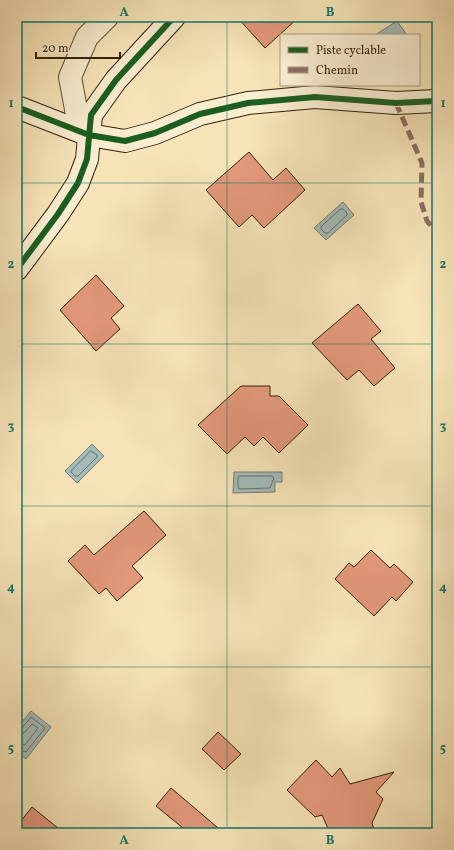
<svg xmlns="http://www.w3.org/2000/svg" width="454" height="850" font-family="Vollkorn,serif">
<rect width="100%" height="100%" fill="#f6e4b8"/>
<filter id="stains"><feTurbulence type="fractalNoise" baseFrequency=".005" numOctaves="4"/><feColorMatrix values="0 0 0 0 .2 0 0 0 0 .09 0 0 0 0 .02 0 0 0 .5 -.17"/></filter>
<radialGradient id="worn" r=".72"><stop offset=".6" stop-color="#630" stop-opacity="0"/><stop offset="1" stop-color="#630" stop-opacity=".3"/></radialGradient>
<path fill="#a3bbba" stroke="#777d73" d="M 397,21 L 407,35 L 375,35 Z
M 343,202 L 354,215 L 326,240 L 314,228 Z
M 92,444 L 104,456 L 77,483 L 65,471 Z
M 234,472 L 282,472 L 282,482 L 275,482 L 275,492 L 233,493 Z
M 31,711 L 51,727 L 26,759 L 17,752 L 17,728 Z"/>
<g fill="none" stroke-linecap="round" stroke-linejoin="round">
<path stroke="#6c6e62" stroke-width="1" d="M 341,209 L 343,209 L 347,213 L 347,215 L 328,233 L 325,233 L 321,229 L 321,227 Z
M 91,451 L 97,455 L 97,457 L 78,476 L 75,476 L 71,472 L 72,470 Z
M 239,476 L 272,476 L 274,478 L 270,488 L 239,489 L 238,486 L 238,478 Z
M 17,730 L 21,729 L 31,717 L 45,728 L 26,752 L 17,749
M 17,735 L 24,733 L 32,724 L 38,728 L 25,745 L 17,744"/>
</g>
<path fill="#e3987c" stroke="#342009" d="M 237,17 L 299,17 L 265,48 Z
M 249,152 L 273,180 L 286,168 L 305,190 L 264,228 L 252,215 L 239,227 L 206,190 Z
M 96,275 L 124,306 L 111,318 L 120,329 L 96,351 L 60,310 Z
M 358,304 L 381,331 L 371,339 L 395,368 L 374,386 L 359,370 L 347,380 L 312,343 Z
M 241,386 L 270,386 L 270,396 L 279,396 L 308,425 L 279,453 L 263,437 L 254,446 L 245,437 L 227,454 L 198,425 Z
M 144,511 L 166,535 L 132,566 L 143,578 L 117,601 L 106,588 L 99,594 L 68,561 L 85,545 L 94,555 Z
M 371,550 L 390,568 L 394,564 L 413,582 L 396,601 L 392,597 L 374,616 L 335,579 L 349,563 L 354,567 Z
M 218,732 L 241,754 L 224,770 L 202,749 Z
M 316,760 L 332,777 L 340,768 L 350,784 L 394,772 L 376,792 L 383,799 L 372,823 L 375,833 L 330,833 L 322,815 L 315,817 L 287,790 Z
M 171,788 L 224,833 L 189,833 L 156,806 Z
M 32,807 L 64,833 L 17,833 L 17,826 Z"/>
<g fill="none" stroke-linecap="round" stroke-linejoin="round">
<defs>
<path id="street" d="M 80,131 L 70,77 L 87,37 L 107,17"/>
<path id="secondary" d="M 17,107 L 89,135 L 125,141 L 155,133 L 200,114 L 248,103 L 315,97 L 396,103 L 437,101
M 17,269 L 58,214 L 78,183 L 87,159 L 91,115 L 116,80 L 174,17"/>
</defs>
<use href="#street" stroke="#645135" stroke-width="24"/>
<use href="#secondary" stroke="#342009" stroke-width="24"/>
<use href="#street" stroke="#f9edd1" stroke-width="22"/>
<use href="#secondary" stroke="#f9edd1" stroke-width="22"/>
<path stroke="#8d6e63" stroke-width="5" stroke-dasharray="10 5" stroke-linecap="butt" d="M 396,103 L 422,163 L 421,202 L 427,221 L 437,233"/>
<defs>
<path id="cycleway" d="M 17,107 L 89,135 L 125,141 L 155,133 L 200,114 L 248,103 L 315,97 L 396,103 L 437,101
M 17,269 L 58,214 L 78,183 L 87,159 L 91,115 L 116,80 L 174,17"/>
</defs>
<use href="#cycleway" stroke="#f9edd1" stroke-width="8"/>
<use href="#cycleway" stroke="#1b5e20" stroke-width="6"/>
</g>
<path fill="none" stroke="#0f766e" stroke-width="1" stroke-opacity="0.55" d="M 227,17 L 227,833M 17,183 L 437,183M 17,344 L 437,344M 17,506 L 437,506M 17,667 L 437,667"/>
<rect width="454" height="850" fill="none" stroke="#f6e4b8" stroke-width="44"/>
<rect x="280" y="34" width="140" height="52" fill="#f9edd1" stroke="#aa9b81"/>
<rect x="288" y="47" width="20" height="6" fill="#1b5e20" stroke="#aa9b81"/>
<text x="316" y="54" font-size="12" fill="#342009">Piste cyclable</text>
<rect x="288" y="67" width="20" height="6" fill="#8d6e63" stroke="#aa9b81"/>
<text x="316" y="74" font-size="12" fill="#342009">Chemin</text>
<path d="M36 52v6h84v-6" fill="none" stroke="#342009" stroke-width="2"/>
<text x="42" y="52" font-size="12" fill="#342009" stroke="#f9edd1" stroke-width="3" paint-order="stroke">20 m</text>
<rect x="22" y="22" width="410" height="806" fill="none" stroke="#0f766e" stroke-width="1.5"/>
<g font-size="13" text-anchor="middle" font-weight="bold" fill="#0f766e">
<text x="124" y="16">A</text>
<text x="330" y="16">B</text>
<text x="11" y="107">1</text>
<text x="443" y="107">1</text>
<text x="11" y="268">2</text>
<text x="443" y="268">2</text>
<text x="11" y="430">3</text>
<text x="443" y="430">3</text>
<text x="11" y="591">4</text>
<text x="443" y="591">4</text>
<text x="11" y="752">5</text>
<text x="443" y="752">5</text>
<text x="124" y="844">A</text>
<text x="330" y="844">B</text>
</g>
<rect width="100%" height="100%" filter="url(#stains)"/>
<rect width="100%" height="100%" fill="url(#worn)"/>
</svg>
